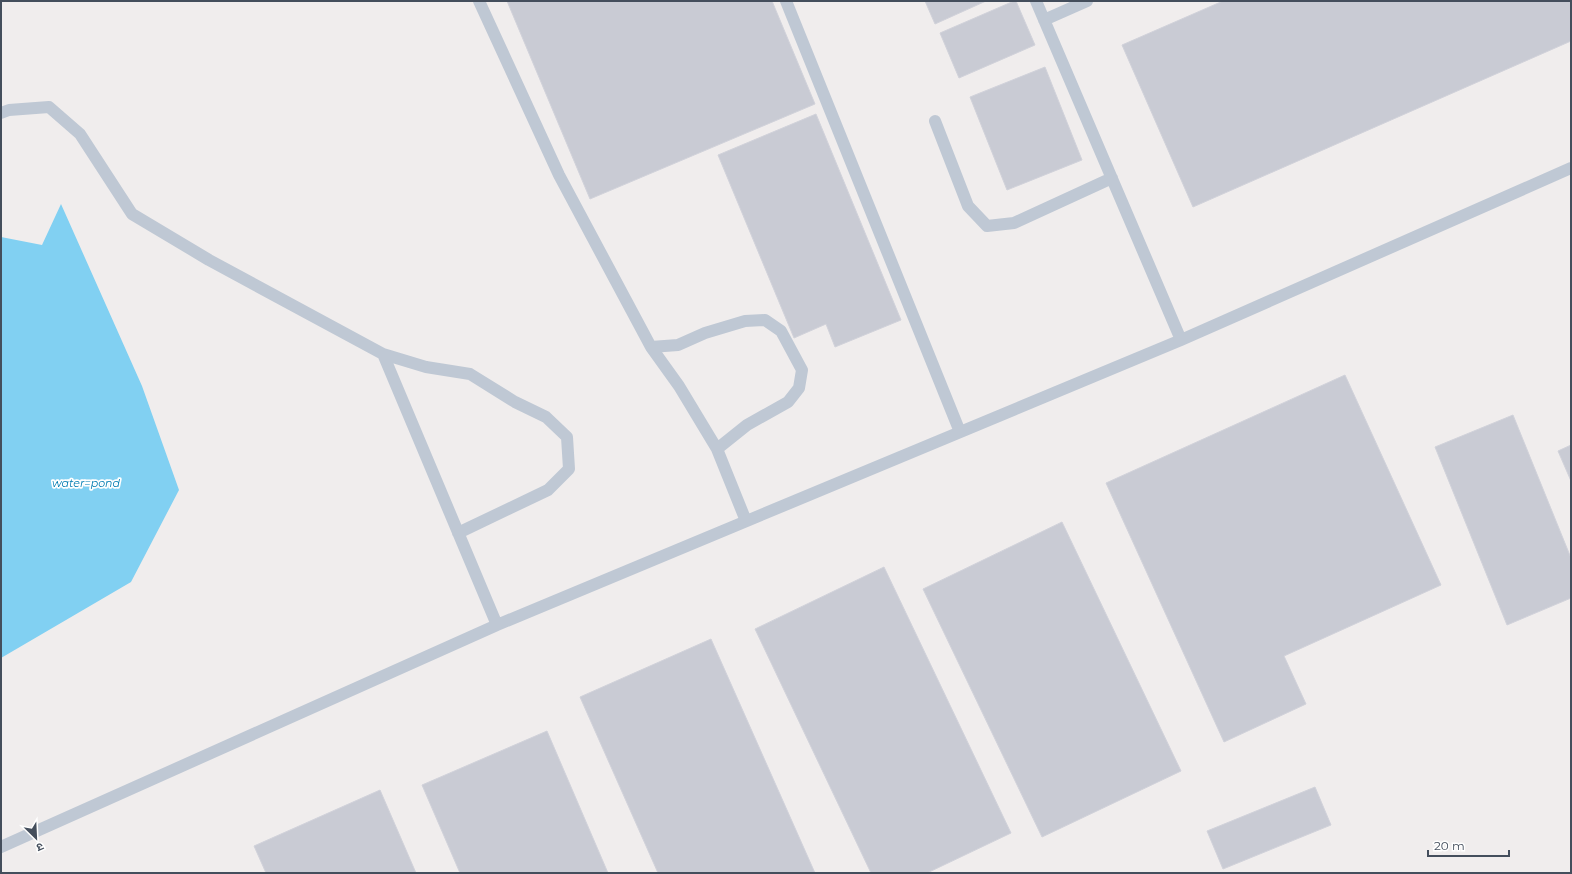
<svg xmlns="http://www.w3.org/2000/svg" width="1572" height="874" font-family="Montserrat,'Noto Sans Devanagari',sans-serif">
<rect width="100%" height="100%" fill="#f0eded"/>
<path fill="#81d0f2" d="M 61,204 L 142,386 L 179,490 L 131,582 L 1,658 L 1,237 L 42,245 Z"/>
<path fill="#c9cbd4" stroke="#d1d2da" d="M 507,1 L 772,1 L 815,104 L 590,199 Z
M 925,1 L 986,1 L 935,24 Z
M 1014,1 L 1016,1 L 1035,45 L 959,78 L 940,33 Z
M 1223,1 L 1571,1 L 1571,41 L 1193,207 L 1122,45 Z
M 1045,67 L 1082,160 L 1007,190 L 970,97 Z
M 816,114 L 901,320 L 835,347 L 826,324 L 794,338 L 718,155 Z
M 1345,375 L 1441,585 L 1284,656 L 1306,704 L 1224,742 L 1106,483 Z
M 1513,415 L 1571,558 L 1571,598 L 1507,625 L 1435,447 Z
M 1571,445 L 1571,481 L 1558,451 Z
M 1062,522 L 1181,771 L 1042,837 L 923,589 Z
M 884,567 L 1011,833 L 927,873 L 871,873 L 755,629 Z
M 711,639 L 815,873 L 658,873 L 580,697 Z
M 547,731 L 608,873 L 460,873 L 422,785 Z
M 1315,787 L 1331,825 L 1223,869 L 1207,831 Z
M 380,790 L 416,873 L 266,873 L 254,846 Z"/>
<g fill="none" stroke-linecap="round" stroke-linejoin="round">
<path stroke="#bfc8d4" stroke-width="12" d="M 479,1 L 559,175 L 651,347 L 678,345 L 705,333 L 745,321 L 765,320 L 781,331 L 802,370 L 799,388 L 788,402 L 747,425 L 717,449 L 746,521
M 786,1 L 960,432
M 1036,1 L 1181,340
M 1044,20 L 1087,1
M 1,113 L 9,110 L 49,107 L 80,134 L 132,214 L 209,260 L 383,354 L 497,625
M 935,121 L 968,206 L 987,226 L 1014,223 L 1112,178
M 651,347 L 679,386 L 717,449
M 383,354 L 426,367 L 470,374 L 515,402 L 546,417 L 567,437 L 569,469 L 548,490 L 458,533
M 1,847 L 497,625 L 1181,340 L 1571,168"/>
</g>
<g text-anchor="middle" stroke-width="3.5" stroke-linejoin="round" paint-order="stroke">
<g font-size="11" font-style="italic" fill="#017cb2" stroke="#fff">
<text x="86" y="487">water=pond</text>
</g>
</g>
<rect width="1572" height="874" fill="none" stroke="#444e5c" stroke-width="4"/>
<g transform="translate(36 838) rotate(156)" stroke="#ffffff" stroke-width="3" paint-order="stroke">
<path d="M0-3L7 15L0 10L-7 15Z" fill="#444e5c"/>
<text y="-6" font-size="11" font-weight="bold" text-anchor="middle" fill="#444e5c">उ</text>
</g>
<path d="M1428 850v6h81v-6" fill="none" stroke="#444e5c" stroke-width="2"/>
<text x="1434" y="850" font-size="12" fill="#444e5c" stroke="#ffffff" stroke-width="3" paint-order="stroke">20 m</text>
</svg>
